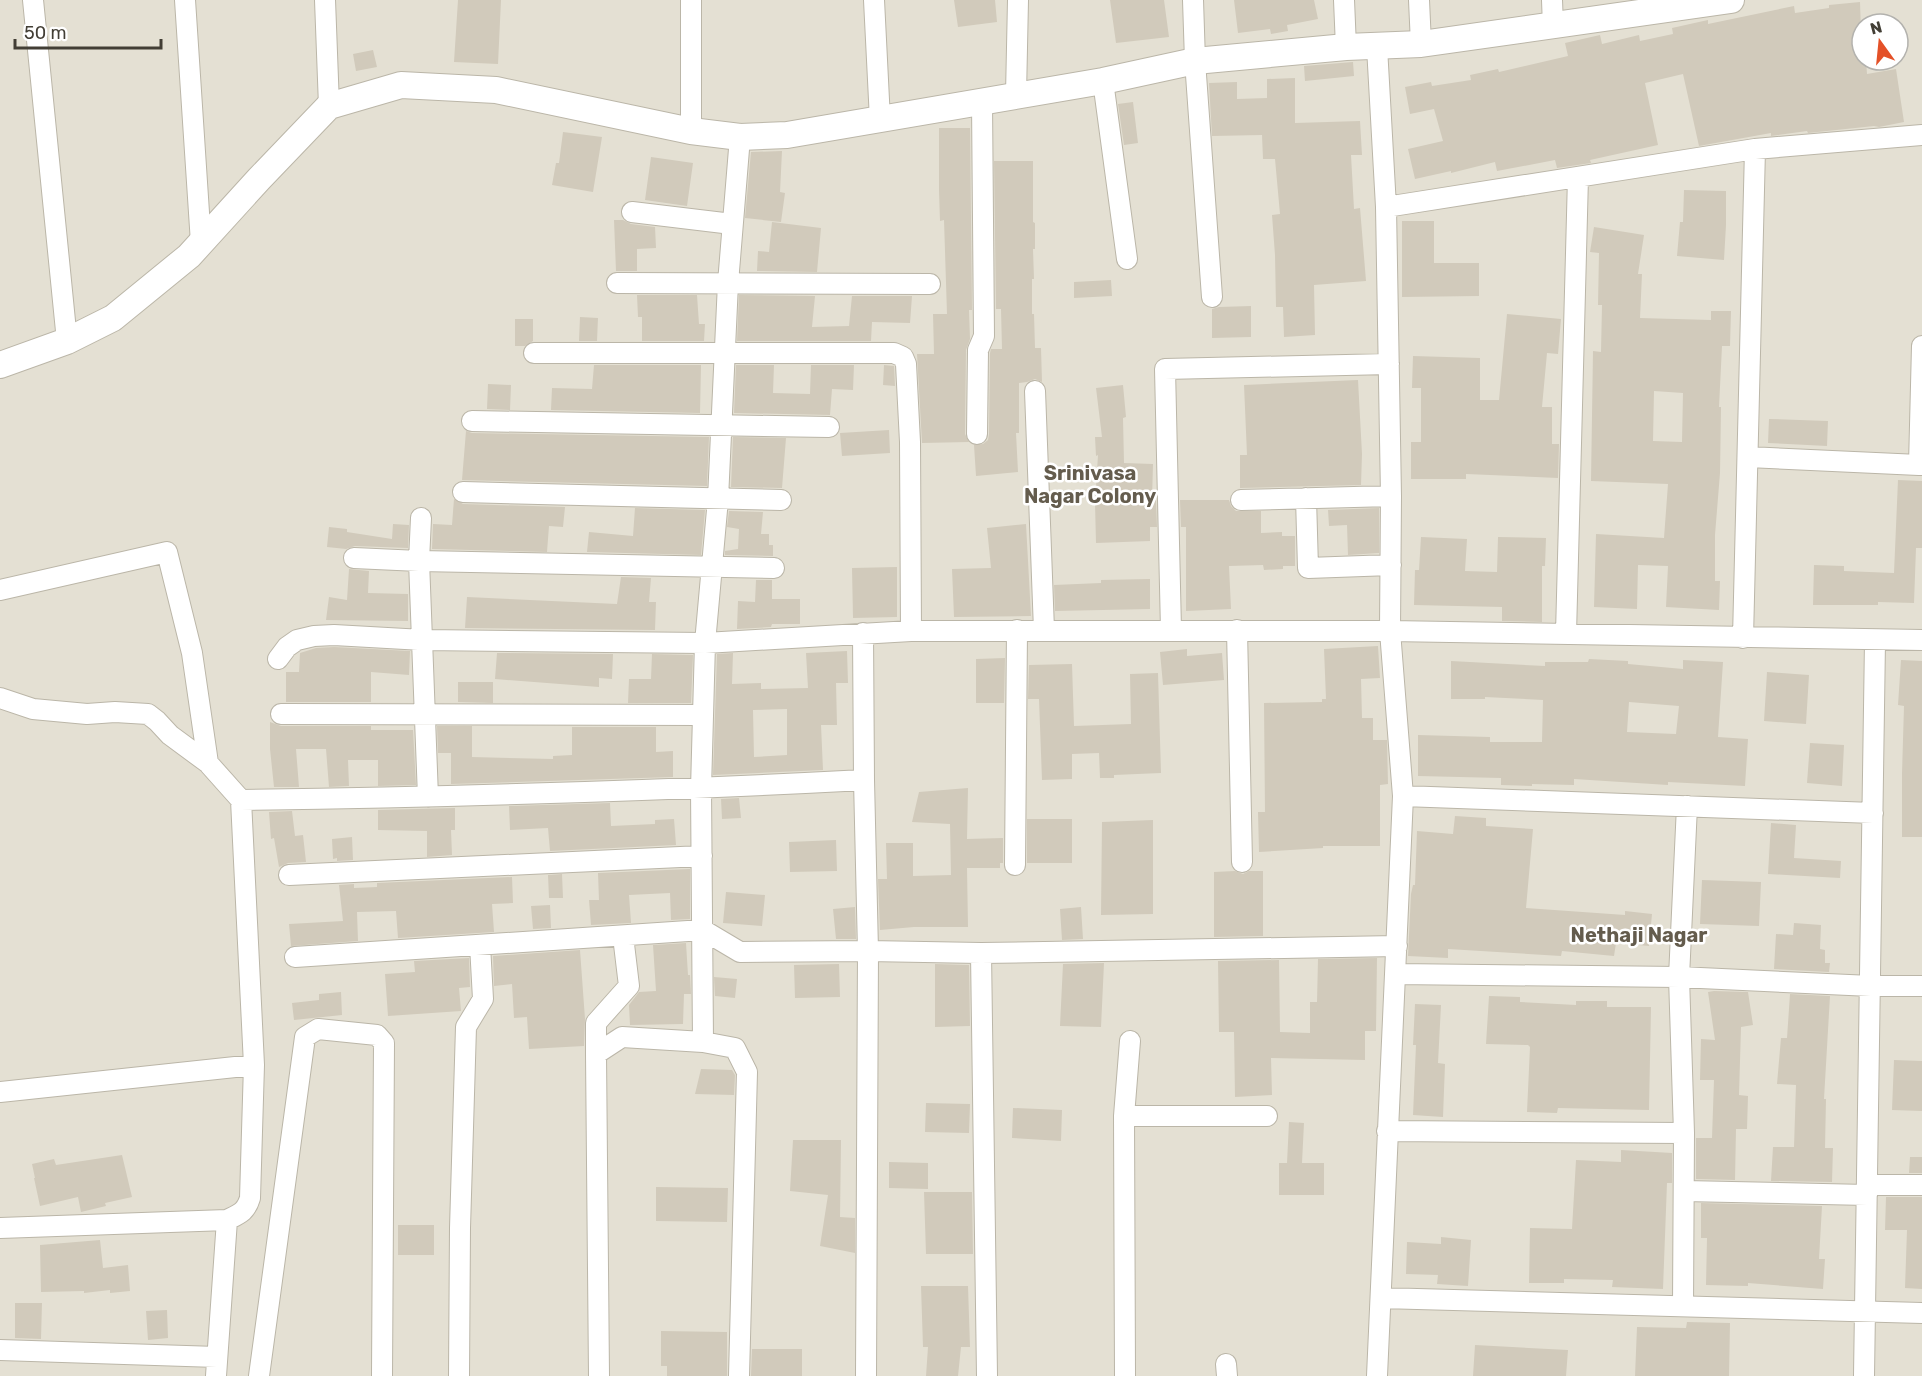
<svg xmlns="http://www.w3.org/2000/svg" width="1922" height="1376" font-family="Rubik,sans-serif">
<rect width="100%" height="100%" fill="#f0eee5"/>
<path fill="#e4e0d3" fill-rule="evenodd" d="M 0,0 L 1922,0 L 1922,1376 L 0,1376 ZM 1862,24 L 1898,24 L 1898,60 L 1862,60 Z"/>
<path fill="#d1cabb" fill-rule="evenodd" d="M 458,0 L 501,0 L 498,64 L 454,62 Z
M 954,0 L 995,0 L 997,22 L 958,27 Z
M 1110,0 L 1164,0 L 1169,37 L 1116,43 Z
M 1234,0 L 1314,0 L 1318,19 L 1287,25 L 1288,31 L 1271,34 L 1270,29 L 1238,33 Z
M 1860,2 L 1862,60 L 1866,60 L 1867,74 L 1896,69 L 1904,122 L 1879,127 L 1874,126 L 1808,133 L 1807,131 L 1771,136 L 1771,133 L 1699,146 L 1683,74 L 1645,83 L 1658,145 L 1590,160 L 1591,163 L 1557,168 L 1555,160 L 1497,171 L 1495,162 L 1451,173 L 1451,171 L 1415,179 L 1408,149 L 1443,141 L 1434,109 L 1410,114 L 1405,87 L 1431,82 L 1432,86 L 1471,80 L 1470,75 L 1498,69 L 1499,72 L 1568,56 L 1565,43 L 1600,35 L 1602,44 L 1639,35 L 1640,41 L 1673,34 L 1672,28 L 1708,20 L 1708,24 L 1794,6 L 1795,13 L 1829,8 L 1829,5 Z
M 373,50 L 377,67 L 356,71 L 353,54 Z
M 1353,62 L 1354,76 L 1305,81 L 1304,66 Z
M 1295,78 L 1295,123 L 1360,121 L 1362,155 L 1351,155 L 1354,209 L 1360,208 L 1366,281 L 1314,285 L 1315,335 L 1284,337 L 1283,307 L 1276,307 L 1275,255 L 1272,215 L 1280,214 L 1275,159 L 1263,159 L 1262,135 L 1212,136 L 1209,83 L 1237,82 L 1237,99 L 1267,98 L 1267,79 Z
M 1133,102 L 1138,143 L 1124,145 L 1118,104 Z
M 939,128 L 970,128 L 972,310 L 969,310 L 970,339 L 966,350 L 965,434 L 969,442 L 922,443 L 917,354 L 934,354 L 933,314 L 947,314 L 944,220 L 940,221 L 939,190 Z
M 563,132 L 602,137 L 593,192 L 552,185 L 556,163 L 559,163 Z
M 782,151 L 780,192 L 785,193 L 781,222 L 745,218 L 751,152 Z
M 651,157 L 693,163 L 687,206 L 645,200 Z
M 994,161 L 1033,161 L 1033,222 L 1035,223 L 1035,249 L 1033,249 L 1034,279 L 1032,279 L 1032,314 L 1034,314 L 1035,348 L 1041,348 L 1042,382 L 1035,379 L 1027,382 L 1019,383 L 1019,433 L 1016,433 L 1018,472 L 976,476 L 974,445 L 983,444 L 988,440 L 989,434 L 990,353 L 991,349 L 1002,349 L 1001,309 L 996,309 Z
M 1684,190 L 1726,191 L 1726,225 L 1724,260 L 1677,256 L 1680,222 L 1683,222 Z
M 614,220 L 623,220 L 631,224 L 655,227 L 656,248 L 637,249 L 637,271 L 616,271 Z
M 1402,221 L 1434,221 L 1434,263 L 1479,263 L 1479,296 L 1402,297 Z
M 772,222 L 821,228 L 817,272 L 757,271 L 758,251 L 769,252 Z
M 1594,227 L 1644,235 L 1638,274 L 1642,274 L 1640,318 L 1711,320 L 1711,311 L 1731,311 L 1730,346 L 1722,346 L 1719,407 L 1721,407 L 1720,473 L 1715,535 L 1715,581 L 1720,581 L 1719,610 L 1666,607 L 1668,566 L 1638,565 L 1637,609 L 1594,607 L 1596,534 L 1664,538 L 1668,484 L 1591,481 L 1593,351 L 1601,352 L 1602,305 L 1598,305 L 1599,253 L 1590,252 ZM 1654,391 L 1683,393 L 1682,442 L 1653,441 Z
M 1111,280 L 1112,296 L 1074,298 L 1074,282 Z
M 637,295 L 697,295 L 699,324 L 705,324 L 704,341 L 642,341 L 642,317 L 638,317 Z
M 739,295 L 815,296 L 812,327 L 849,326 L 852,296 L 912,296 L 910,323 L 872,322 L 871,341 L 737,341 Z
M 1251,306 L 1251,337 L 1212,338 L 1212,309 L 1219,307 Z
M 1507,314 L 1561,319 L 1558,354 L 1547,353 L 1542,407 L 1552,407 L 1552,444 L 1559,444 L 1558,478 L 1466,474 L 1466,479 L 1411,479 L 1411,442 L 1421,442 L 1421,388 L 1412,388 L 1413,356 L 1480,358 L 1480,400 L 1499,400 Z
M 580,317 L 598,318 L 597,341 L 579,341 Z
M 515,319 L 533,319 L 533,341 L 525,346 L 515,346 Z
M 594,365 L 701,365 L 700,413 L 551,410 L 552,388 L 592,389 Z
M 736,365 L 774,365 L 773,393 L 810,394 L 811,365 L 854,365 L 853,390 L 832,389 L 830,415 L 734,413 Z
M 884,365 L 894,366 L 895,386 L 883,385 Z
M 1358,380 L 1362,454 L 1361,485 L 1240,488 L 1240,455 L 1247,455 L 1244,385 Z
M 488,384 L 511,385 L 510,410 L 487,409 Z
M 1123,385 L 1126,417 L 1123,418 L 1124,463 L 1153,464 L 1152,500 L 1156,500 L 1157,527 L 1150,527 L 1150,541 L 1096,543 L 1095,503 L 1098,455 L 1096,456 L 1095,437 L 1102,437 L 1096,388 Z
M 1769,419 L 1828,421 L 1827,446 L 1768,443 Z
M 889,430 L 890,453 L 842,456 L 840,433 Z
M 466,431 L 472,433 L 709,437 L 707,486 L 462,480 Z
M 733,437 L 786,438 L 782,488 L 731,487 Z
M 1898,480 L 1922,481 L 1922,548 L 1916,548 L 1914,603 L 1878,602 L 1878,605 L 1813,605 L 1814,565 L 1844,566 L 1844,571 L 1894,573 Z
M 454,499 L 463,504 L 565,507 L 563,527 L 549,526 L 547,552 L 432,549 L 433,524 L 452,525 Z
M 1180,500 L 1229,500 L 1231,506 L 1236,511 L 1261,511 L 1261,533 L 1282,532 L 1282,536 L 1295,536 L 1295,566 L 1283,566 L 1283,569 L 1264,570 L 1263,565 L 1229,566 L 1231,609 L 1186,611 L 1186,527 L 1181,527 Z
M 635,508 L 705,510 L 701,555 L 587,552 L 589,532 L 633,536 Z
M 1379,508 L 1379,553 L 1348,555 L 1347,525 L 1329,526 L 1328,510 Z
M 729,511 L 763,512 L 761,534 L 769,534 L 769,545 L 773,545 L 773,556 L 725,555 L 725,551 L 738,549 L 739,529 L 727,527 Z
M 393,524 L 409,525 L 408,548 L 355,546 L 346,549 L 327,547 L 329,527 L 347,529 L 347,532 L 392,539 Z
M 1026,524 L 1031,616 L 954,617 L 952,569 L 991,568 L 987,528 Z
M 1421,537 L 1467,539 L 1465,571 L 1497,572 L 1498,537 L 1546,538 L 1545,566 L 1542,566 L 1542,622 L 1502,621 L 1502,607 L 1414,605 L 1415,570 L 1419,570 Z
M 897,567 L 897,617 L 853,618 L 852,568 Z
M 349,569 L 369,571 L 368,593 L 408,594 L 408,621 L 326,620 L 329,597 L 347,600 Z
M 621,577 L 651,578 L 649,602 L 656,602 L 655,630 L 465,628 L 467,597 L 617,604 Z
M 1150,579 L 1150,609 L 1055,611 L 1054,585 L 1101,583 L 1101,580 Z
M 756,580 L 772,580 L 772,599 L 800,599 L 800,624 L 772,624 L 771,627 L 737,629 L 738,601 L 755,602 Z
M 1378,646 L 1380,678 L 1361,679 L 1362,718 L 1373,718 L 1373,740 L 1387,740 L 1388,784 L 1380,785 L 1380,846 L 1323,846 L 1323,848 L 1259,852 L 1258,812 L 1265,812 L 1264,703 L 1322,702 L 1322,699 L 1326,699 L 1324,649 Z
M 334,647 L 410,651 L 409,675 L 371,672 L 371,702 L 286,702 L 286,672 L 299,672 L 300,653 L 316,648 Z
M 1187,649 L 1187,656 L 1222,653 L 1224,680 L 1163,685 L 1160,652 Z
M 847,651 L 848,683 L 836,683 L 837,725 L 821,725 L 823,770 L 713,775 L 717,654 L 733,653 L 732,684 L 761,683 L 761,689 L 808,688 L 806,653 ZM 787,709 L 787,755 L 754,757 L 753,710 Z
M 497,653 L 613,654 L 612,679 L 599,678 L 599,687 L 495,679 Z
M 652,654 L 693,655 L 691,703 L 628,703 L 629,679 L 651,679 Z
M 1005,658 L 1004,703 L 976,703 L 976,659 Z
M 1589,659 L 1628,661 L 1628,664 L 1683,669 L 1683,660 L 1723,662 L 1718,737 L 1748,739 L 1745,786 L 1668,782 L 1668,785 L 1574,779 L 1574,785 L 1532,784 L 1532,786 L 1501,785 L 1501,778 L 1418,776 L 1418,735 L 1490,737 L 1490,742 L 1542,742 L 1543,700 L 1485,697 L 1485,699 L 1451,699 L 1451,661 L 1545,666 L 1545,662 L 1588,662 ZM 1629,702 L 1679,706 L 1676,734 L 1627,732 Z
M 1901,660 L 1922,661 L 1922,837 L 1902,837 L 1902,774 L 1904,706 L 1898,705 Z
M 1072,664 L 1074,726 L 1131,724 L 1130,674 L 1158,673 L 1161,773 L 1114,775 L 1114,778 L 1100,778 L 1099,753 L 1072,754 L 1072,779 L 1042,780 L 1039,699 L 1028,699 L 1029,665 Z
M 1767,672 L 1809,675 L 1806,724 L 1764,721 Z
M 458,682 L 493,682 L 493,703 L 458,702 Z
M 270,722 L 281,726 L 371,726 L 371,730 L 413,730 L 416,785 L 378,786 L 378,760 L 348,760 L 349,786 L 329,787 L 326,749 L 296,749 L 299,787 L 274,787 L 270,749 Z
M 437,726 L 472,726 L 472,757 L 553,759 L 553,756 L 572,755 L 572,727 L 656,727 L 656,752 L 673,751 L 673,777 L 451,784 L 451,753 L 438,753 Z
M 1810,743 L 1844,745 L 1842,786 L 1807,783 Z
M 968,788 L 967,839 L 1003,838 L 1003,863 L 1000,863 L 1000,868 L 967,868 L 968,927 L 914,927 L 880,930 L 878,879 L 887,879 L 886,843 L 913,843 L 913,876 L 951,875 L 950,824 L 912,822 L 919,792 Z
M 739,798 L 741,818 L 722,819 L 721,799 Z
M 610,803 L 611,826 L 655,824 L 655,820 L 674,819 L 676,845 L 550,851 L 548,828 L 510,830 L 509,806 Z
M 455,808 L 455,830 L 451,830 L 452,855 L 427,857 L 427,831 L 378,830 L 378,810 Z
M 292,811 L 295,836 L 303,835 L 306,862 L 288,863 L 279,867 L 274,838 L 271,839 L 269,812 Z
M 1455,816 L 1486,818 L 1486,826 L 1533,829 L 1526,908 L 1625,915 L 1625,911 L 1652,914 L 1649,946 L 1616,943 L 1614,956 L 1562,951 L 1561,956 L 1448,949 L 1448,958 L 1408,956 L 1411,894 L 1413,885 L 1415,885 L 1417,831 L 1453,834 Z
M 1027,819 L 1072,819 L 1072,863 L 1027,863 Z
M 1153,820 L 1153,914 L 1101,915 L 1102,822 Z
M 1771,823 L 1796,825 L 1794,858 L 1841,861 L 1840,878 L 1768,874 Z
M 352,837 L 353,860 L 337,861 L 337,858 L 333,859 L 332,839 Z
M 836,840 L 837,871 L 790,872 L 789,842 Z
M 690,869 L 690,919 L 671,920 L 670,893 L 629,895 L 631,923 L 591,925 L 589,900 L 599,900 L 598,873 Z
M 1235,871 L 1243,874 L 1249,871 L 1263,871 L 1263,936 L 1214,937 L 1214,872 Z
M 562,874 L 563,898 L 549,898 L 548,875 Z
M 512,877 L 513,903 L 492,904 L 494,932 L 398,938 L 396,911 L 357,912 L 358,941 L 291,946 L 289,924 L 343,921 L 339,885 L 354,884 L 354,888 L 377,887 L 377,883 Z
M 1702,880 L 1761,882 L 1759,926 L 1700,924 Z
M 726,892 L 765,895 L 762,926 L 723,923 Z
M 550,905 L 551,928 L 533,929 L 531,906 Z
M 855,907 L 856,939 L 836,939 L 833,909 Z
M 1081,907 L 1083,939 L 1062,940 L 1060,909 Z
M 1794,923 L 1821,925 L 1820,949 L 1825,950 L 1825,963 L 1830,963 L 1829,972 L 1774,969 L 1776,934 L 1793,935 Z
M 686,943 L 688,975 L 690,975 L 691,994 L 684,994 L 683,1024 L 630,1025 L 629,1005 L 639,992 L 656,991 L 653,945 Z
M 580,950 L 585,1019 L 584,1046 L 529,1049 L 527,1017 L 514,1018 L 512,984 L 494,986 L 493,956 Z
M 469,958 L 470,987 L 459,988 L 461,1011 L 388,1016 L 385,974 L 415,972 L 414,961 Z
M 1377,958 L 1376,1031 L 1365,1031 L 1365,1060 L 1271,1058 L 1272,1095 L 1235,1097 L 1234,1032 L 1219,1032 L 1218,961 L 1279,960 L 1280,1032 L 1310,1033 L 1310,1002 L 1317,1002 L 1318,959 Z
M 1104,963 L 1101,1027 L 1060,1026 L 1063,964 Z
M 839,964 L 840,997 L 795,998 L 794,965 Z
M 935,964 L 969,965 L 970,1026 L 935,1027 Z
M 714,977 L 737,979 L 735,998 L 715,996 Z
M 1714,991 L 1748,992 L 1753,1025 L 1741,1027 L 1739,1095 L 1748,1096 L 1747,1129 L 1736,1129 L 1735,1180 L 1696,1179 L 1696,1138 L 1712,1138 L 1714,1080 L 1700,1080 L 1701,1039 L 1715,1040 L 1708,992 Z
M 341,992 L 342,1015 L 294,1020 L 292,1003 L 319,1000 L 319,994 Z
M 1790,994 L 1830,996 L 1824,1099 L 1826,1099 L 1825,1148 L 1833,1148 L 1832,1182 L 1771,1181 L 1773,1147 L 1794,1147 L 1796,1085 L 1777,1084 L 1781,1038 L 1787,1038 Z
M 1489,996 L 1520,997 L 1520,1002 L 1576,1005 L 1576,1001 L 1607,1001 L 1607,1007 L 1651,1007 L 1649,1110 L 1558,1108 L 1557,1113 L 1527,1112 L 1530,1047 L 1528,1045 L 1486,1044 Z
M 1415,1004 L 1441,1005 L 1438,1063 L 1445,1064 L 1443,1117 L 1413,1115 L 1416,1045 L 1413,1045 Z
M 1894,1060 L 1922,1061 L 1922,1111 L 1892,1110 Z
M 701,1069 L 732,1070 L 735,1075 L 734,1095 L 695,1094 Z
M 926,1103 L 970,1104 L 969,1133 L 925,1132 Z
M 1013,1108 L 1062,1110 L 1061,1141 L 1012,1138 Z
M 1289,1122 L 1304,1123 L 1302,1163 L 1324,1163 L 1324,1195 L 1279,1195 L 1279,1163 L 1287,1163 Z
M 793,1140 L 841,1140 L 840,1217 L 855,1218 L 855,1253 L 820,1246 L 828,1195 L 790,1191 Z
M 1621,1150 L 1672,1153 L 1672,1183 L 1667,1183 L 1663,1289 L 1612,1287 L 1613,1280 L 1564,1279 L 1564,1283 L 1529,1283 L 1530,1228 L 1572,1229 L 1576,1160 L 1621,1162 Z
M 122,1155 L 132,1197 L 105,1203 L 106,1206 L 81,1212 L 78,1197 L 40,1206 L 34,1178 L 35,1178 L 32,1164 L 54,1159 L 56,1165 Z
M 1910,1157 L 1922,1157 L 1922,1173 L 1909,1173 Z
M 889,1162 L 928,1163 L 928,1189 L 889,1188 Z
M 656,1187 L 728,1188 L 727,1222 L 656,1221 Z
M 924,1192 L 972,1192 L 973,1254 L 926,1254 Z
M 1886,1197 L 1922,1197 L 1922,1289 L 1905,1288 L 1907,1230 L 1885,1230 Z
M 1701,1203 L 1822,1206 L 1819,1259 L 1825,1259 L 1823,1289 L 1748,1283 L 1748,1286 L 1706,1285 L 1707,1238 L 1701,1238 Z
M 398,1225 L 434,1225 L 434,1255 L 398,1255 Z
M 1441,1237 L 1471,1240 L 1468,1286 L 1437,1284 L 1438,1275 L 1406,1274 L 1407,1242 L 1441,1244 Z
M 100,1240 L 103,1268 L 128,1265 L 130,1291 L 110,1293 L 110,1290 L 84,1293 L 84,1291 L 41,1292 L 40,1245 Z
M 921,1286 L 968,1286 L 970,1347 L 961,1347 L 958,1376 L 926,1376 L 928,1347 L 923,1347 Z
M 15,1303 L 42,1303 L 41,1339 L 15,1338 Z
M 167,1310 L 168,1338 L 148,1340 L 146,1311 Z
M 1687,1322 L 1730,1323 L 1729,1376 L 1635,1376 L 1637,1327 L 1686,1328 Z
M 661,1331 L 727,1332 L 727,1376 L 667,1376 L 667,1366 L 661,1366 Z
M 1475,1345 L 1568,1350 L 1566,1376 L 1473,1376 Z
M 752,1349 L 802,1349 L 802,1376 L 751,1376 Z"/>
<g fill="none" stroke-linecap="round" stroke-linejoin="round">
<defs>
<path id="minor" d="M 33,0 L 67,341
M 185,0 L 201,243
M 325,0 L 329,106
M 874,0 L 880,120
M 1193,0 L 1195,61 L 1212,297
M 1344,0 L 1346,47
M 1419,0 L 1421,44
M 1552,0 L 1553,26
M 1103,81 L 1127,259
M 1016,95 L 1018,0
M 691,131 L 691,0
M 1386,207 L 1755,149 L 1922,135
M 632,212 L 732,224
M 617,283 L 930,284
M 1922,346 L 1919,465 L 1922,465
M 534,353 L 894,353 L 903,357 L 906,364 L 910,442 L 911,631
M 1035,391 L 1044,630
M 472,421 L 829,427
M 977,434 L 978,350 L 984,336 L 982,102
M 1748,457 L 1919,465
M 463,492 L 781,500
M 1306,498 L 1308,568 L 1391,565
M 1241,500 L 1391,496
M 421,518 L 419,561 L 428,797
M 354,558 L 419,561 L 774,568
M 0,590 L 167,552 L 192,653 L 208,763 L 241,800 L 254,1065 L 250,1198 C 246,1212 239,1214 227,1220 L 216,1376
M 1171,630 L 1165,369 L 1389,364
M 1237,630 L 1242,862
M 863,633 L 864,780 L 868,951 L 866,1376
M 1566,634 L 1578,177
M 1743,638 L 1755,149
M 278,659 L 287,647 L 297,640 L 314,636 L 334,635 L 423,640 L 705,643 L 911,631 L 1390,631 L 1922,640
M 0,698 L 33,709 L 87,714 L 115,712 L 148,714 L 157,721 L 170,735 L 208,763
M 281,714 L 703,715
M 1403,796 L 1873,813
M 241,800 C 449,797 657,791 864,780
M 1015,865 L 1017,630
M 289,875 L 702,856
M 981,953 L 987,1376
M 295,957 L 703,930 L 740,952 L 868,951 L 981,953 L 1397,946
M 1396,974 L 1679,977 L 1871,986 L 1922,986
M 703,1042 L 701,789 L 705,643 L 718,499 L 728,283 L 740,137
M 596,1054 L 596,1023 L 629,986 L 623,936
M 0,1092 L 254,1065
M 1124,1116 L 1267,1116
M 1387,1131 L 1684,1133
M 1867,1185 L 1922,1185
M 1684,1191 L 1867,1195
M 0,1228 L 227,1220
M 1381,1298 L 1922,1313
M 1683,1306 L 1684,1133 L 1679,977 L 1687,806
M 0,1350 L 217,1357
M 1226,1364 L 1227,1376
M 259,1376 L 305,1037 L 318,1029 L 377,1035 L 384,1043 L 382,1376
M 459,1376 L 460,1228 L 466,1027 L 483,999 L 480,945
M 599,1376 L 596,1054 L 622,1037 L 703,1042 L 735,1048 L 747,1072 L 739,1376
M 1125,1376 L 1124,1116 L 1130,1041
M 1377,1376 L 1403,796 L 1390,631 L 1391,496 L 1386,207 L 1377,47
M 1864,1376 L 1875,641"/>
<path id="tertiary" d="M 0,365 L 67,341 L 113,318 L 189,256 L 259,179 L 329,106 L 401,85 L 496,90 L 691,131 L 740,137 L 787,135 L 1103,81 L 1195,61 L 1346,47 L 1421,44 L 1731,0"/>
</defs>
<use href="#minor" stroke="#bbb6a8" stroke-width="22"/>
<use href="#tertiary" stroke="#bbb6a8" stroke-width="28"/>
<use href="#minor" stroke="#fff" stroke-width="20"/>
<use href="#tertiary" stroke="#fff" stroke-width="26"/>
</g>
<g text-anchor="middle" stroke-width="5" stroke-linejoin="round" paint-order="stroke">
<g font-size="20" font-weight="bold" fill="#645c4d" stroke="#fff">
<text x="1090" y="480">Srinivasa<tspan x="1090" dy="23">Nagar Colony</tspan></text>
<text x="1639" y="942">Nethaji Nagar</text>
</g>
</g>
<g transform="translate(1880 42) rotate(345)"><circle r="28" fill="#ffffff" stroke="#b3b2ae" stroke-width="1.5"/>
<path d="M0-4.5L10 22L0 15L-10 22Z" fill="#e45128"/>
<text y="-9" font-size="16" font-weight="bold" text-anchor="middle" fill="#423e35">N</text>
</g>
<path d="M15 39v9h146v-9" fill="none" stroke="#423e35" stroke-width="3"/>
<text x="24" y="39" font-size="18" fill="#423e35" stroke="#ffffff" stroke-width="4.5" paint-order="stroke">50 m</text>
</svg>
